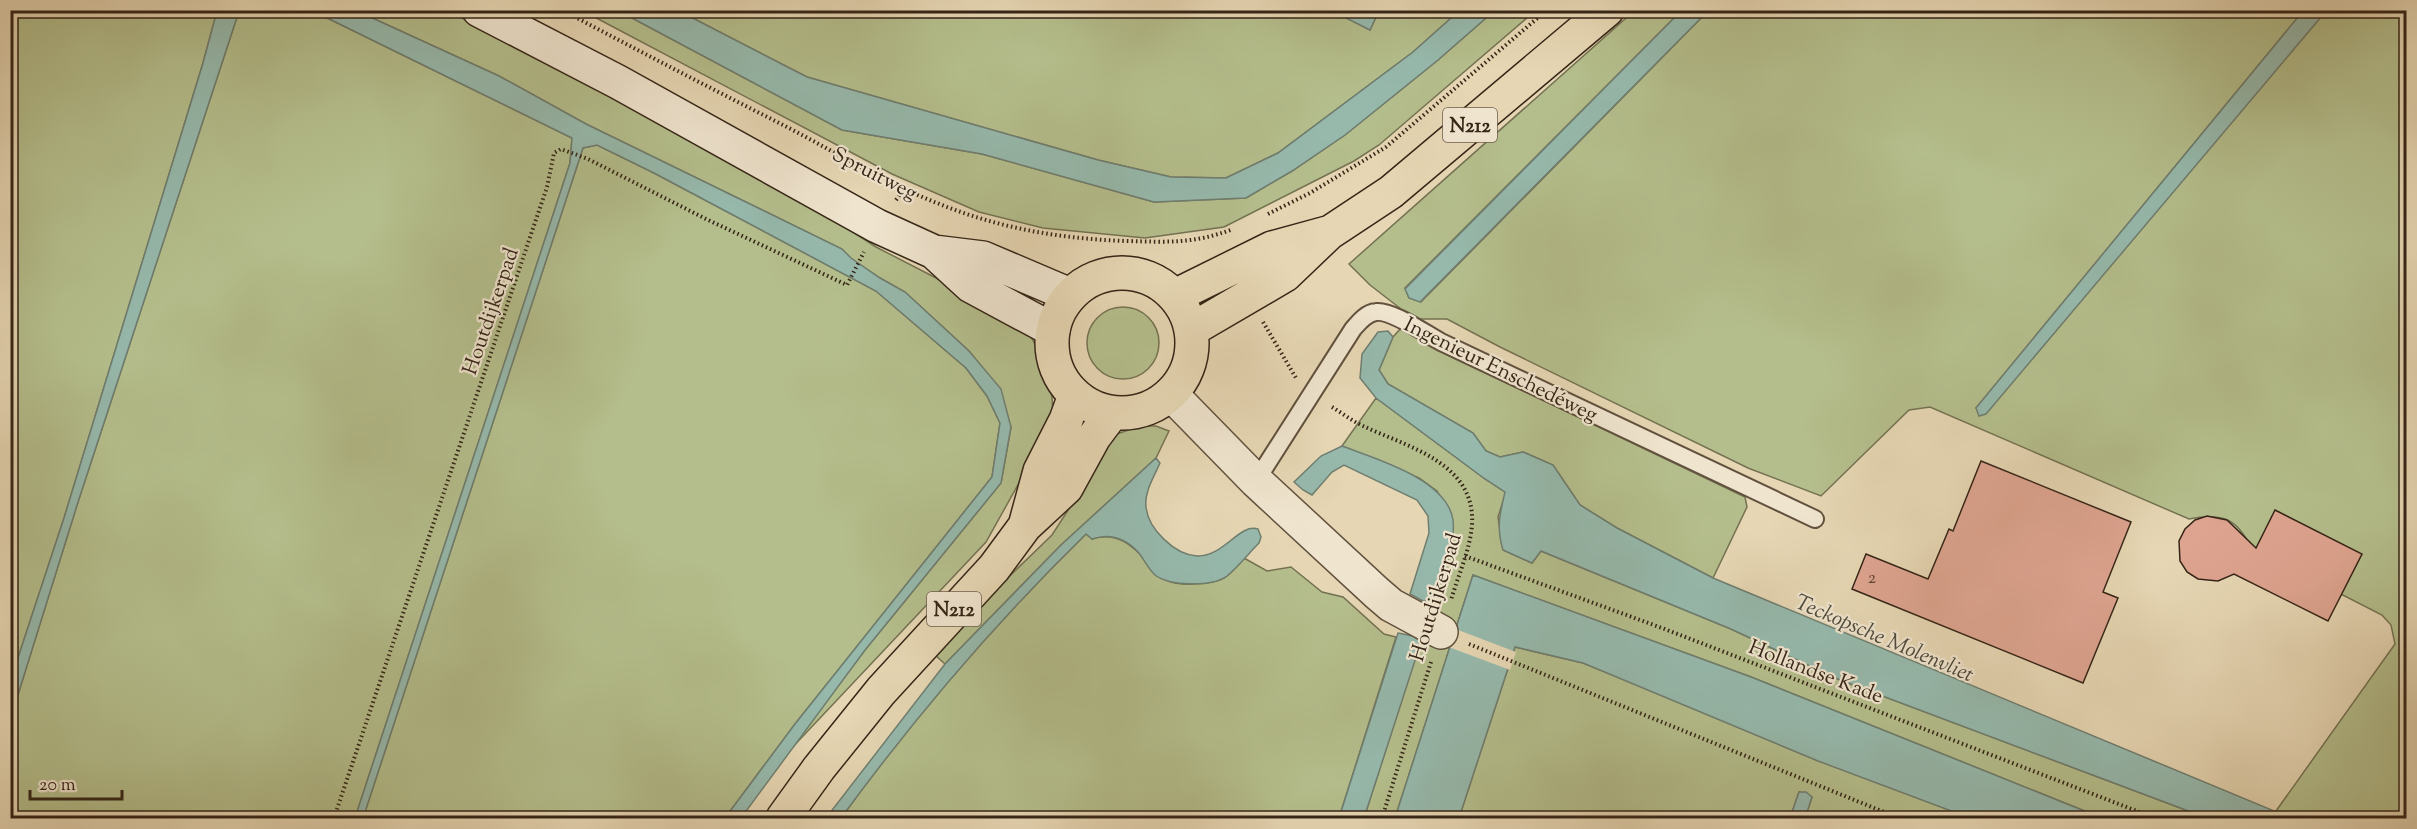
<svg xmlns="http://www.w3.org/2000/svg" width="2417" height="829" font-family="'Sorts Mill Goudy',serif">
<rect width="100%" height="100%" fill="#e6d6b3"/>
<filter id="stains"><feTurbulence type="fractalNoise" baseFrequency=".00333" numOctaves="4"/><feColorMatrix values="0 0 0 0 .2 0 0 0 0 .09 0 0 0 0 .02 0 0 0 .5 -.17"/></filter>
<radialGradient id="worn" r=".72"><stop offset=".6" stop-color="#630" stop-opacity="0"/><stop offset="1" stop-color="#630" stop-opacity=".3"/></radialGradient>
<path fill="#b4be8c" stroke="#747252" stroke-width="1.5" d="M 1332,10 L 1370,30 L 1376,17 L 1377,11 L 1459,11 L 1413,52 L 1278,153 L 1226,178 L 1171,177 L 1098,160 L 807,77 L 679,11 Z
M 11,11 L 217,11 L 203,63 L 64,518 L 11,679 Z
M 239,11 L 313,11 L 572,138 L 570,163 L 355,818 L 11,818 L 11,717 L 78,502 Z
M 357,11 L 449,11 L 802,199 L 876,247 L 942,281 L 1028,332 L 1043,358 L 1052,397 L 1053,414 L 1024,474 L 986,542 L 788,752 L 865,650 L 1001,483 L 1011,427 L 983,369 L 969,351 L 905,292 L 880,278 L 850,258 L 842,249 L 586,124 L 499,76 Z
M 583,11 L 619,11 L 842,130 L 982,154 L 1154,202 L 1246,198 L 1292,171 L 1345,135 L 1438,60 L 1494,11 L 1535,11 L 1379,145 L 1354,161 L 1224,227 L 1145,238 L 1043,228 L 979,212 L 892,174 Z
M 1634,11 L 1681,11 L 1405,288 L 1409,298 L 1421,302 L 1708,11 L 2303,11 L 1976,408 L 1985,414 L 2326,11 L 2406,11 L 2406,818 L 2291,818 L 2276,811 L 2395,644 L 2391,625 L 2382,615 L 2296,571 L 2254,554 C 2239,519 2224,512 2189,519 L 1930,407 L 1909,410 L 1821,496 L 1748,468 L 1500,347 L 1447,319 L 1414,319 L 1370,285 L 1349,264 Z
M 597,145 L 654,173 L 876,291 L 966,368 L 987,396 L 1000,423 L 992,477 L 795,724 L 725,818 L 363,818 L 583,148 Z
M1087 343a36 36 0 1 1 72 0a36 36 0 1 1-72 0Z
M 1401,328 L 1438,350 L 1745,497 L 1747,507 L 1713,578 L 1617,528 L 1580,505 L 1553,465 L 1523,452 L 1500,457 L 1486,451 L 1473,433 L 1388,384 L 1379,370 L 1393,337 Z
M 1376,398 L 1485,479 L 1506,492 L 1498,517 L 1503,550 L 1532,563 L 1541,551 L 1731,629 L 1840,680 L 2207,818 L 2102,818 L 1751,677 L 1473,575 L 1395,818 L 1364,818 L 1451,546 L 1453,522 L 1437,491 L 1419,478 L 1342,446 Z
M 1140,426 L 1156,426 L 1169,431 L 1156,458 L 1061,545 L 945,664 L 934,654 L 988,597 L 1052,535 L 1072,504 L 1106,443 L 1117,434 Z
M 1086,534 L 1092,539 C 1121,530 1136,550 1155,569 C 1157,572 1161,577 1164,579 C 1177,587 1212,585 1224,578 C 1231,574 1238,565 1244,558 L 1267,571 L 1291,567 L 1322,592 L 1343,597 L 1384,634 L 1396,637 L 1339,818 L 841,818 C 915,716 996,622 1086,534 Z
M 1515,647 L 1583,663 L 1970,818 L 1805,818 L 1812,797 L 1799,792 L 1790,818 L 1459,818 Z"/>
<path fill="#96b9ac" stroke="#6f7e70" stroke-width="1.5" d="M 217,11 L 239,11 L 78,502 L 11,717 L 11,679 L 64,518 L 203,63 Z
M 313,11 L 357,11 L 499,76 L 586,124 L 842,249 L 851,258 L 880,278 L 905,292 L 969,351 L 1001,389 L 1011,427 L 1001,483 L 865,650 L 741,818 L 725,818 L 795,724 L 992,477 L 1000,423 L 987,396 L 966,368 L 876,291 L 654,173 L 597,145 L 583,148 L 363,818 L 355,818 L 570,163 L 572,138 Z
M 619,11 L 679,11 L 807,77 L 1098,160 L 1171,177 L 1226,178 L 1278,153 L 1413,52 L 1459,11 L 1494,11 L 1438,60 L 1345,135 L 1292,171 L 1246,198 L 1154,202 L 982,154 L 842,130 Z
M 1332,11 L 1377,11 L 1376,17 L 1370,30 Z
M 1681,11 L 1708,11 L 1420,302 L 1409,298 L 1405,289 Z
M 2303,11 L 2326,11 L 1986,414 L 1979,416 L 1976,408 Z
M 1388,331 L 1393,337 L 1379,370 L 1388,384 L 1473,433 L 1486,451 L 1500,457 L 1523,452 L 1553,465 L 1580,505 L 1617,528 L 1713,578 L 2291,818 L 2207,818 L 1840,680 L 1731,629 L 1541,551 L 1532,563 L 1503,550 C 1496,528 1500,513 1505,492 L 1485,479 L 1376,398 L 1360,378 L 1362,354 L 1378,332 Z
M 1342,446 C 1376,459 1447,479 1453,520 C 1456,547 1442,576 1434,601 L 1423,601 L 1410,594 L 1429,533 L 1428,516 L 1417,500 L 1344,465 L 1332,472 L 1312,495 L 1303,490 L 1294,482 L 1321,456 Z
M 1156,458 L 1160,463 C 1154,477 1144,492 1146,507 C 1148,529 1175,555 1197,556 C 1224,557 1239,523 1258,529 L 1261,537 L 1259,543 C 1249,553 1238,567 1227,576 C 1212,587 1169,586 1155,575 C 1148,569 1144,559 1138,552 C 1125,538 1110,533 1092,539 L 1086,534 C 996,622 915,717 841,818 L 826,818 L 945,664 L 1061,545 Z
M 1473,575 L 1751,677 L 2102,818 L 1970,818 L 1818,761 L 1583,663 L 1515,647 L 1459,818 L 1395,818 Z
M 1398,633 L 1413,636 L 1421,642 L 1364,818 L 1339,818 Z
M 1799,792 L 1806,792 L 1812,797 L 1805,818 L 1790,818 Z"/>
<path fill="#e6d6b3" d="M 1453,628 L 1516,652 L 1510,670 L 1446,646 Z"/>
<path fill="#dea490" stroke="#352517" stroke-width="1.5" d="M 1981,461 L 2131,522 L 2103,592 L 2118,598 L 2083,683 L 1852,589 L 1866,554 L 1928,579 L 1949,529 L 1953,531 Z
M 2275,510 L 2362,554 L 2328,621 L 2234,574 L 2218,581 L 2198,579 L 2187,572 L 2180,561 L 2179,541 L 2185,529 L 2195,520 L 2207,516 L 2227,520 L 2256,548 Z"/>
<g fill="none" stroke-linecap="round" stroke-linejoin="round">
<defs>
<path id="lane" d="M 1256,481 L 1353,329 C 1359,322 1366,313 1376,312 C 1392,310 1426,334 1441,342 L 1815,519"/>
<path id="street" d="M 1171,394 L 1256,481 L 1377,593 L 1391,605 L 1441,632"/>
<path id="secondary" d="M 479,10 L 618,82 L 877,226 L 934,252 L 971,286 L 1053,330
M 934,252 L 983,258 L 1070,295"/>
<path id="primary" d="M1052 343a70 70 0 1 1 140 0a70 70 0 1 1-140 0Z
M 1175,296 L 1272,248 L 1327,233
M 1191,330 L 1285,275 L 1329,233 L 1391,192 L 1607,10
M 1025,526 L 1040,471 L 1066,420 L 1075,395
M 783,818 L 819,768 L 881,691 L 994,568 L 1025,526 L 1066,488 L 1094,437 L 1112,413"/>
</defs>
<use href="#lane" stroke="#61513e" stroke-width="20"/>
<use href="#street" stroke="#61513e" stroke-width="36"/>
<use href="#secondary" stroke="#352517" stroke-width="36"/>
<use href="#primary" stroke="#352517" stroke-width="36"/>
<path stroke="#352517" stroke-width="4" stroke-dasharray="1.5 3" stroke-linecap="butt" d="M 562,10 C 637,50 712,89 787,127 C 837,153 885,183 937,203 C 998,228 1061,239 1127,241 C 1168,242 1194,244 1233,229
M 896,200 L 904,189
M 1268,214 L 1310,193 L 1386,147 L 1547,10
M 1263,322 L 1296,378
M 1332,407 C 1342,413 1352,421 1363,426 C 1408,447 1476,463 1472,525 C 1470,550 1458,576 1451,600
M 1465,556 L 1662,628 L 2155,818
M 1469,644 L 1899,818
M 334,818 L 547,187 L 554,153 L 561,149 L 588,159 L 706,219 L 847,285 L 864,252
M 1382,818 L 1431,662"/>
<use href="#lane" stroke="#efe4ce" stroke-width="16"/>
<use href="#street" stroke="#efe4ce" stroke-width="33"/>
<use href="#secondary" stroke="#efe4ce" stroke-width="33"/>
<use href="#primary" stroke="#e6d6b3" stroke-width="33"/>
</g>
<g text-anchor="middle" stroke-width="4.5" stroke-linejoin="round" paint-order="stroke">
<g font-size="18" fill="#5f4535">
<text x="1872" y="583">2</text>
</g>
<g fill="#efe4ce" stroke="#6d5e4e" stroke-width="1.5">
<rect x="1443" y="108" width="54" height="34" rx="4.5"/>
<rect x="927" y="592" width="54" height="34" rx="4.5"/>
</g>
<g font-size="20" font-weight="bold" fill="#352517">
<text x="1470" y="132">N212</text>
<text x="954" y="616">N212</text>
</g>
<g font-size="21" fill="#352517" stroke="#efe4ce">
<text transform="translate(875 173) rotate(27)" y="7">Spruitweg</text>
<text transform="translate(490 311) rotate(-71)" y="7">Houtdijkerpad</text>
<text transform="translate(1501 369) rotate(26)" y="7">Ingenieur Enschedéweg</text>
<text transform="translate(1435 597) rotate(-73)" y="7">Houtdijkerpad</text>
<text transform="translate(1816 671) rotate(21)" y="7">Hollandse Kade</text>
</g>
<g font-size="22" font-style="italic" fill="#4d4a3c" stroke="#efe4ce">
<text transform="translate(1885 637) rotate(23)" y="8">Teckopsche Molenvliet</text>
</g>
</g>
<rect width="2417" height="829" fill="none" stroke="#e6d6b3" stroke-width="36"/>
<rect x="12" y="12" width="2393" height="805" fill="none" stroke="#352517" stroke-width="3"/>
<rect x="18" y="18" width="2381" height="793" fill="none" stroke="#352517" stroke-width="1.5"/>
<path d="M30 790v9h92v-9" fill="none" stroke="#352517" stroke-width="3"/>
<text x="39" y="790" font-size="18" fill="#352517" stroke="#efe4ce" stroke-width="4.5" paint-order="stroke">20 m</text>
<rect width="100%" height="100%" filter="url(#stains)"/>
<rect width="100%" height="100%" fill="url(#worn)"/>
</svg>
